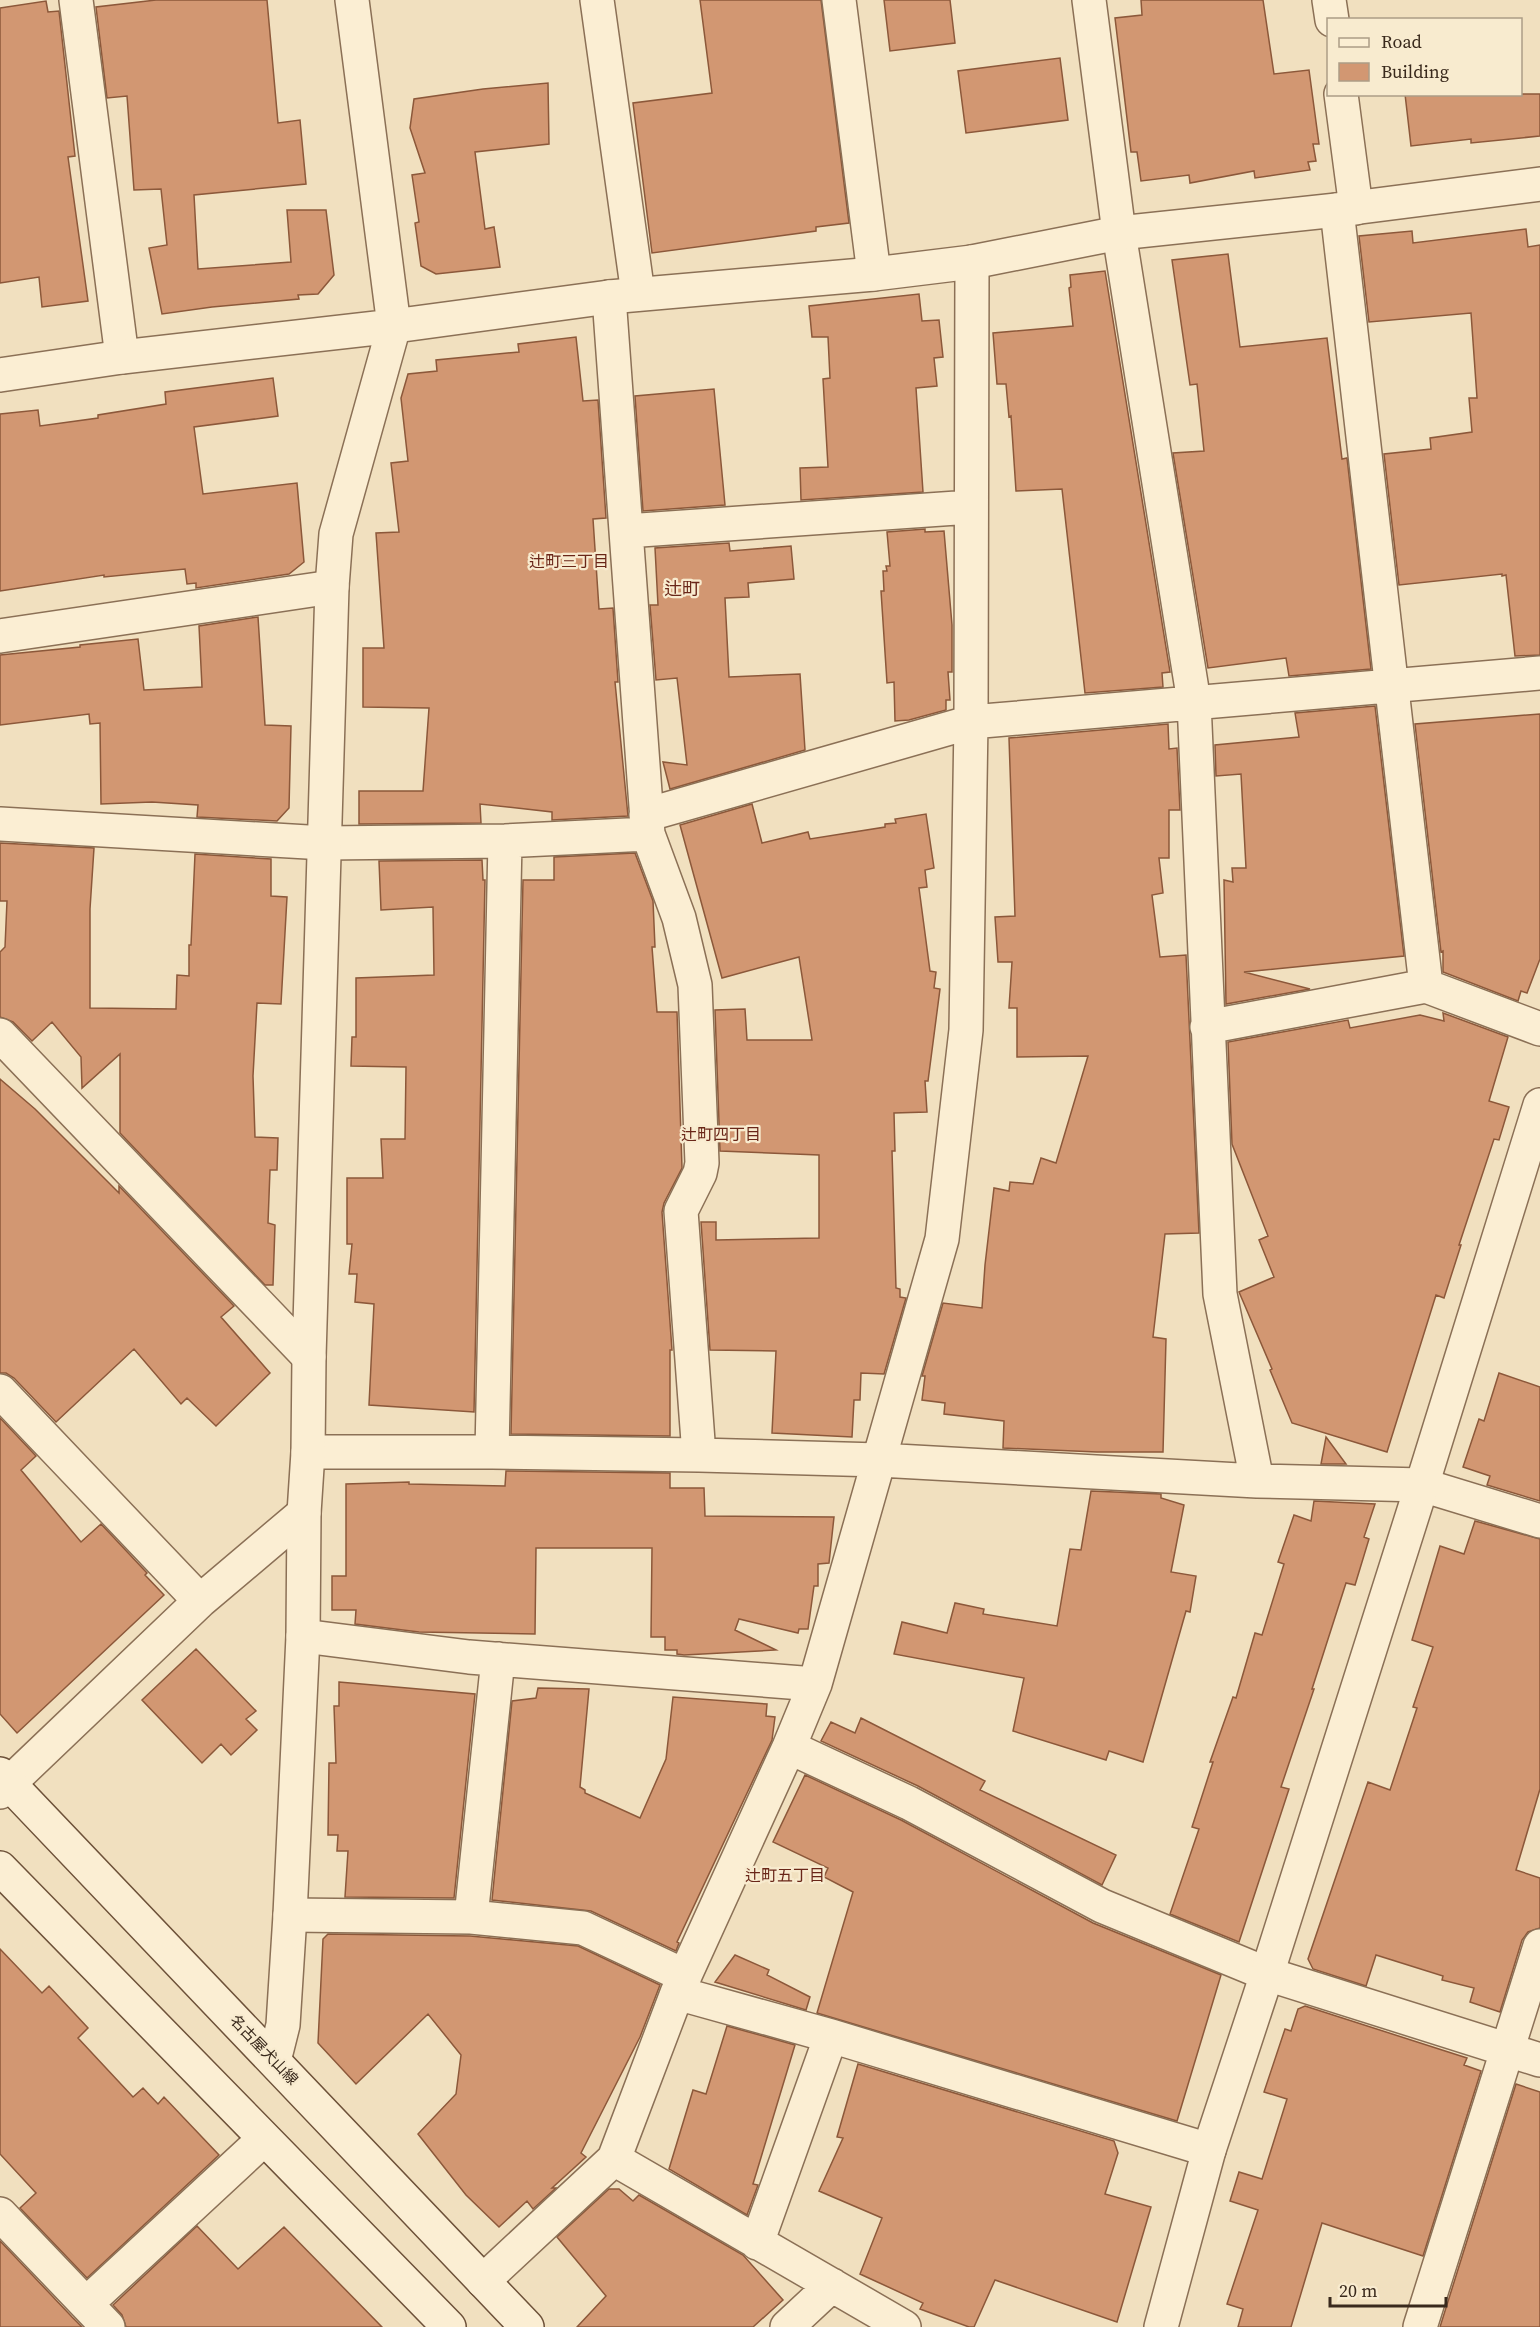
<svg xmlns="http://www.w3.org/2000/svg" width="1540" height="2327" font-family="'Source Serif 4','Noto Sans JP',serif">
<rect width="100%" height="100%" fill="#f1e0bf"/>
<path fill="#d29772" stroke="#8c583a" stroke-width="1.5" d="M 156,0 L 267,0 L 278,123 L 300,120 L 306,184 L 194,195 L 198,269 L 291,262 L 287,210 L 326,210 L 334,275 L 318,294 L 298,295 L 299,299 L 212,307 L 162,314 L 149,248 L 167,245 L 161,189 L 134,190 L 127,96 L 107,98 L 96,7 Z
M 700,0 L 821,0 L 849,223 L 816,227 L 816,231 L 652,253 L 633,103 L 712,93 Z
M 884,0 L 950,0 L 955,43 L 890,51 Z
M 1141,0 L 1263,0 L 1274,74 L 1309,70 L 1319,144 L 1313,144 L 1316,161 L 1308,162 L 1310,170 L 1255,178 L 1254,171 L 1190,183 L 1189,175 L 1141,181 L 1137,152 L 1131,152 L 1115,18 L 1142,15 Z
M 46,1 L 48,12 L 59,11 L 75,156 L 68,157 L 88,301 L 42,307 L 39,277 L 0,283 L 0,8 Z
M 1060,58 L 1068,120 L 966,133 L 958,71 Z
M 548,83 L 549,144 L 475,152 L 485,229 L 494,227 L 500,267 L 436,274 L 421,266 L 415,223 L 419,222 L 412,175 L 425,173 L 410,128 L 414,99 L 483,89 Z
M 1405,94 L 1540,94 L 1540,136 L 1471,143 L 1471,139 L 1411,146 Z
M 1526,229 L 1528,247 L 1540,245 L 1540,655 L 1515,656 L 1506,575 L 1502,576 L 1502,574 L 1399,585 L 1384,454 L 1431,449 L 1430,438 L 1472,432 L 1469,398 L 1477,398 L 1471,313 L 1369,322 L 1359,236 L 1412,231 L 1413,243 Z
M 1228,254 L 1240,347 L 1327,338 L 1342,459 L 1347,458 L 1371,669 L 1289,676 L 1286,658 L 1208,668 L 1173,453 L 1204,451 L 1197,384 L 1190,385 L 1172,260 Z
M 1105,271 L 1170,672 L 1162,673 L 1163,687 L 1085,693 L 1062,489 L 1016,491 L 1011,416 L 1009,417 L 1006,384 L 997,384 L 993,333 L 1073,326 L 1069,288 L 1071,287 L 1070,275 Z
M 919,294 L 922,321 L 939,320 L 943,357 L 934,358 L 937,386 L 916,388 L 923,492 L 801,500 L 800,468 L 828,467 L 823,379 L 830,378 L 828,337 L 812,337 L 809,306 Z
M 576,337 L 583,401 L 598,400 L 606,518 L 593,519 L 599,609 L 613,608 L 618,682 L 615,682 L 628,816 L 552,820 L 552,812 L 480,804 L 481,823 L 359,824 L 359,791 L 423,791 L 429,708 L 363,707 L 363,648 L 384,648 L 376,533 L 399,532 L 391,463 L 408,461 L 401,398 L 408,374 L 437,371 L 436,360 L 519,352 L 518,344 Z
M 273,378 L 278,416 L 194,427 L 203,494 L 297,483 L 304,562 L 289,574 L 196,588 L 196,583 L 187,584 L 185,569 L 104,577 L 104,575 L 0,591 L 0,414 L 38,410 L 40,426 L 98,418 L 98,415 L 166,404 L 165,392 Z
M 714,389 L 725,505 L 643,511 L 635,396 Z
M 925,529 L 925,532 L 944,531 L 952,625 L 952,672 L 948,672 L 950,700 L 946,700 L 946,710 L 909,720 L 895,721 L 894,682 L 887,683 L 881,591 L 884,591 L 883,571 L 887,571 L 886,566 L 890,566 L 887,532 Z
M 729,543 L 730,551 L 791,546 L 794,579 L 748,583 L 749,597 L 725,598 L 729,677 L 800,674 L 805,750 L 670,789 L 663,762 L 687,765 L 677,678 L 656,680 L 650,605 L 658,605 L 655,548 Z
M 258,617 L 265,725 L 291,726 L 289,808 L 277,821 L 197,817 L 198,805 L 152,802 L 101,804 L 100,723 L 90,724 L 89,714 L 0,725 L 0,655 L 80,647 L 80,645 L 138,639 L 144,690 L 202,687 L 199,626 Z
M 1375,706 L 1404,956 L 1244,972 L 1310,989 L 1226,1004 L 1224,880 L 1233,882 L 1232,868 L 1246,868 L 1241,774 L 1216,776 L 1215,745 L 1299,737 L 1295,713 Z
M 1540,714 L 1540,959 L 1527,993 L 1521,991 L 1518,1001 L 1443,972 L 1443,951 L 1441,952 L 1415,724 Z
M 1168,724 L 1169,749 L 1177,748 L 1180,810 L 1169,810 L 1169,858 L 1159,858 L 1163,893 L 1152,895 L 1160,957 L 1186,955 L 1199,1233 L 1165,1234 L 1153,1337 L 1166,1339 L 1163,1452 L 1097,1452 L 1003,1448 L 1004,1421 L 944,1414 L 945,1403 L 922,1400 L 925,1376 L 922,1376 L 943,1303 L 982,1308 L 985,1265 L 994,1188 L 1009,1191 L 1010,1182 L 1033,1184 L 1041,1158 L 1056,1163 L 1088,1056 L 1017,1057 L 1017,1008 L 1009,1008 L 1012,962 L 998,962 L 995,917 L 1015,916 L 1009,738 Z
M 752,804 L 762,843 L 808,832 L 810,839 L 885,827 L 885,824 L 896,823 L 895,819 L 926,814 L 934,868 L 925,870 L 927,887 L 919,888 L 930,971 L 936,972 L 934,988 L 940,989 L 928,1081 L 925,1081 L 927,1112 L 894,1113 L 895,1151 L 892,1151 L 896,1288 L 900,1289 L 900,1297 L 906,1298 L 884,1374 L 861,1373 L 860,1400 L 854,1400 L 852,1437 L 772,1433 L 776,1351 L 710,1350 L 701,1222 L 716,1222 L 716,1240 L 819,1238 L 819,1155 L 720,1151 L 715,1010 L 745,1009 L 747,1040 L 812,1040 L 799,957 L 722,978 L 680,825 Z
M 0,843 L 94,848 L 90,909 L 90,1008 L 176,1009 L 177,975 L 189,976 L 189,945 L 191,945 L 195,854 L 271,859 L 271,896 L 287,897 L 281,1004 L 257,1003 L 253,1076 L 255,1137 L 278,1138 L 277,1170 L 270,1170 L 268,1223 L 275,1225 L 273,1285 L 265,1285 L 120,1133 L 120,1054 L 82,1088 L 81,1057 L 52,1022 L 32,1041 L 13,1022 L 0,1017 L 0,952 L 5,947 L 7,901 L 0,901 Z
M 635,853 L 653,901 L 655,947 L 652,947 L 657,1012 L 677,1012 L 682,1168 L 664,1203 L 662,1212 L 672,1350 L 670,1350 L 670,1436 L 511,1434 L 523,880 L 554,880 L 554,857 Z
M 482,860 L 483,880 L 485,880 L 474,1412 L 369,1405 L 374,1304 L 355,1302 L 357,1274 L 349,1274 L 352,1244 L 347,1244 L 347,1178 L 383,1178 L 381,1139 L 405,1139 L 406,1067 L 351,1066 L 352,1037 L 356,1037 L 356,978 L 434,975 L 433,907 L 381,910 L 379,861 Z
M 1443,1013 L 1508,1037 L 1489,1101 L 1509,1107 L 1499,1140 L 1494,1139 L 1459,1245 L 1461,1245 L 1444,1298 L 1436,1295 L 1387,1452 L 1292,1423 L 1270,1370 L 1272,1369 L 1239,1292 L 1274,1277 L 1259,1240 L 1268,1236 L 1232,1144 L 1228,1042 L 1348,1020 L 1350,1028 L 1420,1015 L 1444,1021 Z
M 0,1079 L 35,1109 L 119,1193 L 119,1186 L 234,1306 L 221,1317 L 270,1373 L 216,1426 L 187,1398 L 181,1404 L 134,1349 L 56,1422 L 14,1378 L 6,1373 L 0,1373 Z
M 1499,1373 L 1540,1387 L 1540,1501 L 1487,1485 L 1490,1476 L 1463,1467 L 1479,1419 L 1484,1421 Z
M 0,1418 L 36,1456 L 21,1470 L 81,1542 L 101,1524 L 147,1573 L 145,1575 L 164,1595 L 17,1733 L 0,1714 Z
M 1326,1437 L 1346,1464 L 1321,1464 Z
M 506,1471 L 670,1473 L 670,1488 L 704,1488 L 705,1516 L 834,1517 L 829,1563 L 818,1564 L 818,1586 L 814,1586 L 808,1629 L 799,1629 L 798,1633 L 739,1619 L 735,1630 L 776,1650 L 684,1655 L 677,1654 L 677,1650 L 665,1650 L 665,1637 L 651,1637 L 652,1548 L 536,1548 L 535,1634 L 419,1632 L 355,1624 L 356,1610 L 332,1610 L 332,1576 L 346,1576 L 346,1484 L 409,1482 L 409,1484 L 505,1486 Z
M 1091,1491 L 1161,1494 L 1161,1498 L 1184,1505 L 1171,1572 L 1196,1576 L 1190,1612 L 1186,1611 L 1143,1762 L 1109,1751 L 1106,1760 L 1013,1731 L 1024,1678 L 894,1654 L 902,1622 L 947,1633 L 955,1603 L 984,1609 L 983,1614 L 1057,1626 L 1070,1549 L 1081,1550 Z
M 1314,1501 L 1375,1504 L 1364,1537 L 1369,1539 L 1355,1585 L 1346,1583 L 1312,1689 L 1314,1689 L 1281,1787 L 1289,1789 L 1239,1942 L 1170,1914 L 1199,1829 L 1192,1827 L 1213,1762 L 1210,1762 L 1233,1697 L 1236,1698 L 1255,1633 L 1262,1635 L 1284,1564 L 1278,1562 L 1294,1515 L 1311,1521 Z
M 1475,1521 L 1540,1539 L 1540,1789 L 1516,1870 L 1540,1878 L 1540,1928 L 1528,1932 L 1522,1940 L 1500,2012 L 1470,2002 L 1474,1988 L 1442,1980 L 1443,1976 L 1376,1955 L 1366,1986 L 1313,1969 L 1308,1959 L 1368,1782 L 1390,1790 L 1417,1708 L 1413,1707 L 1433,1647 L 1412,1640 L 1440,1546 L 1464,1554 Z
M 196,1649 L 256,1711 L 246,1719 L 257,1730 L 231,1755 L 221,1744 L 202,1763 L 142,1700 Z
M 339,1682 L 475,1694 L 454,1898 L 345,1897 L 348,1851 L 337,1851 L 338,1835 L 328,1835 L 329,1763 L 336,1763 L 334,1706 L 339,1706 Z
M 538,1688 L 589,1689 L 580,1787 L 585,1790 L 585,1793 L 640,1818 L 666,1759 L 673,1697 L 767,1704 L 766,1716 L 775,1717 L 772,1740 L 677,1942 L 679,1943 L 676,1951 L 591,1911 L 492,1900 L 512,1701 L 536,1698 Z
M 861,1718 L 985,1781 L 980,1790 L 1116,1855 L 1102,1885 L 918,1786 L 821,1741 L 831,1722 L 855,1733 Z
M 805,1775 L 901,1820 L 1093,1923 L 1221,1975 L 1177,2121 L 817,2013 L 853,1892 L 824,1877 L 828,1868 L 773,1842 Z
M 328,1934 L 470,1936 L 578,1946 L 660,1985 L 640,2037 L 581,2153 L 586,2157 L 552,2188 L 556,2188 L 533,2209 L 527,2201 L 499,2227 L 466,2195 L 418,2134 L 456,2094 L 461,2055 L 428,2014 L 356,2084 L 318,2043 L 323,1939 Z
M 0,1949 L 42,1993 L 49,1986 L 88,2028 L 78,2038 L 133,2097 L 143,2088 L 158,2104 L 164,2097 L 219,2155 L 87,2278 L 20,2208 L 36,2193 L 0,2154 Z
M 735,1955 L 769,1970 L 767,1975 L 810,1997 L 806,2010 L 715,1982 Z
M 1305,2006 L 1467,2058 L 1464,2065 L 1481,2071 L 1423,2256 L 1322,2223 L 1291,2327 L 1238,2327 L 1243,2309 L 1227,2304 L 1258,2210 L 1230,2201 L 1239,2172 L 1262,2179 L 1287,2099 L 1264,2092 L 1285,2029 L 1291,2031 L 1298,2009 Z
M 727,2026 L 795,2045 L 753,2184 L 758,2185 L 747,2215 L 669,2169 L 693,2090 L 706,2094 Z
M 858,2064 L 1114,2141 L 1118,2153 L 1105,2194 L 1151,2207 L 1117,2322 L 995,2280 L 974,2327 L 969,2327 L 920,2309 L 923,2303 L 860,2274 L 882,2218 L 819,2191 L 843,2138 L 837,2137 Z
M 1516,2084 L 1540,2092 L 1540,2327 L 1440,2327 Z
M 609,2189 L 619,2189 L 633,2201 L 639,2195 L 743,2255 L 783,2300 L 753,2327 L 577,2327 L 606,2296 L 557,2237 Z
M 197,2226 L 238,2269 L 284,2227 L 382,2327 L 126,2327 L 122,2315 L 113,2305 Z
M 0,2241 L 72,2317 L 82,2327 L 0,2327 Z"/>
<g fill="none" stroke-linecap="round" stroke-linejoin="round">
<defs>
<path id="minor" d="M 76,0 L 122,357
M 597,0 L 638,294
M 839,0 L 874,274
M 1089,0 L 1119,233 L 1194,702 L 1220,1294 L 1257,1481
M 1329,0 L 1332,20
M 1341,94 L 1356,208
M 1337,210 L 1426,986
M 609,297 L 648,834 L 679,918 L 695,985 L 702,1163 L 700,1173 L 681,1211 L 699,1455
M 626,531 L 971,507
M 0,636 L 332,587
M 646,815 L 971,722 L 1540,673
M 0,824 L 325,843 L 505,841 L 648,834
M 1207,1027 L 1426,986 L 1540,1029
M 0,1035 L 309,1357
M 0,1391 L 200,1601
M 308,1452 L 492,1452 L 699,1455 L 879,1460 L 1257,1481 L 1422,1485 L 1540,1521
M 492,1452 L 505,841
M 303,1636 L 469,1657 L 815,1684
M 789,1747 L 909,1803 L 1102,1906 L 1267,1974 L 1540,2060
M 0,1792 L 200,1601 L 304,1513
M 290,1915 L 471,1917 L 583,1928 L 685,1976
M 471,1917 L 498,1659
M 677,1993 L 831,2036 L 1209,2150
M 614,2159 L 904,2327
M 0,2214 L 108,2327
M 757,2243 L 831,2036
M 483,2281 L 614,2159 L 677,1993 L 789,1747 L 815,1684 L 942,1239 L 966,1030 L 971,722 L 972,262
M 86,2304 L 264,2139
M 787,2327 L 832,2285
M 1420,2327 L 1540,1946"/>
<path id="tertiary" d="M 0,375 L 122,357 L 394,326 L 609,297 L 874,274 L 972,262 L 1119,233 L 1337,210 L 1540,184
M 274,2061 L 283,2025 L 290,1915 L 303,1636 L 304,1513 L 308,1452 L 309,1357 L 332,587 L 336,534 L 394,326 L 352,0
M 1161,2327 L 1209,2150 L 1267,1974 L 1422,1485 L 1540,1105"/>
<path id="secondary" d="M 0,1774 L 527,2327
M 0,1868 L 449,2327"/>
</defs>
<use href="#minor" stroke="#8b7056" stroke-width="36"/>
<use href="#tertiary" stroke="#8b7056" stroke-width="36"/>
<use href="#secondary" stroke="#6d5139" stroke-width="36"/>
<use href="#minor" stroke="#fbeed3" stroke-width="33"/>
<use href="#tertiary" stroke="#fbeed3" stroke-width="33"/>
<use href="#secondary" stroke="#fbeed3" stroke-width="33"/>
</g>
<g text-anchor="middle" stroke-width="4.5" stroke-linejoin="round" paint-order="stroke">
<g font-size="15" fill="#39291c" stroke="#f8ebcf">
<text transform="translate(264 2050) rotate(46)" y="5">名古屋犬山線</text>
</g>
<g font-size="16" fill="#692618" stroke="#f8ebcf">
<text x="569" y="567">辻町三丁目</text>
<text x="721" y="1140">辻町四丁目</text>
<text x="785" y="1881">辻町五丁目</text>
</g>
<g font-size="18" fill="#692618" stroke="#f8ebcf">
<text x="682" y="595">辻町</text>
</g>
</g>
<rect x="1327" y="18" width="195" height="78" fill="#f8ebcf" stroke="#ac9d87" stroke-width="1.5"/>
<rect x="1339" y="38" width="30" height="9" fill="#fbeed3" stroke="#ac9d87" stroke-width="1.5"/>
<text x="1381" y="48" font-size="18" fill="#39291c">Road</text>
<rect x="1339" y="63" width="30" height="18" fill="#d29772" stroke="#ac9d87" stroke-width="1.5"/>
<text x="1381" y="78" font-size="18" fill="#39291c">Building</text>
<path d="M1330 2297v9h116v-9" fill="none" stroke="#39291c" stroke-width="3"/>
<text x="1339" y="2297" font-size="18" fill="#39291c" stroke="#f8ebcf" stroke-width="4.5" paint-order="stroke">20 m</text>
</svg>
